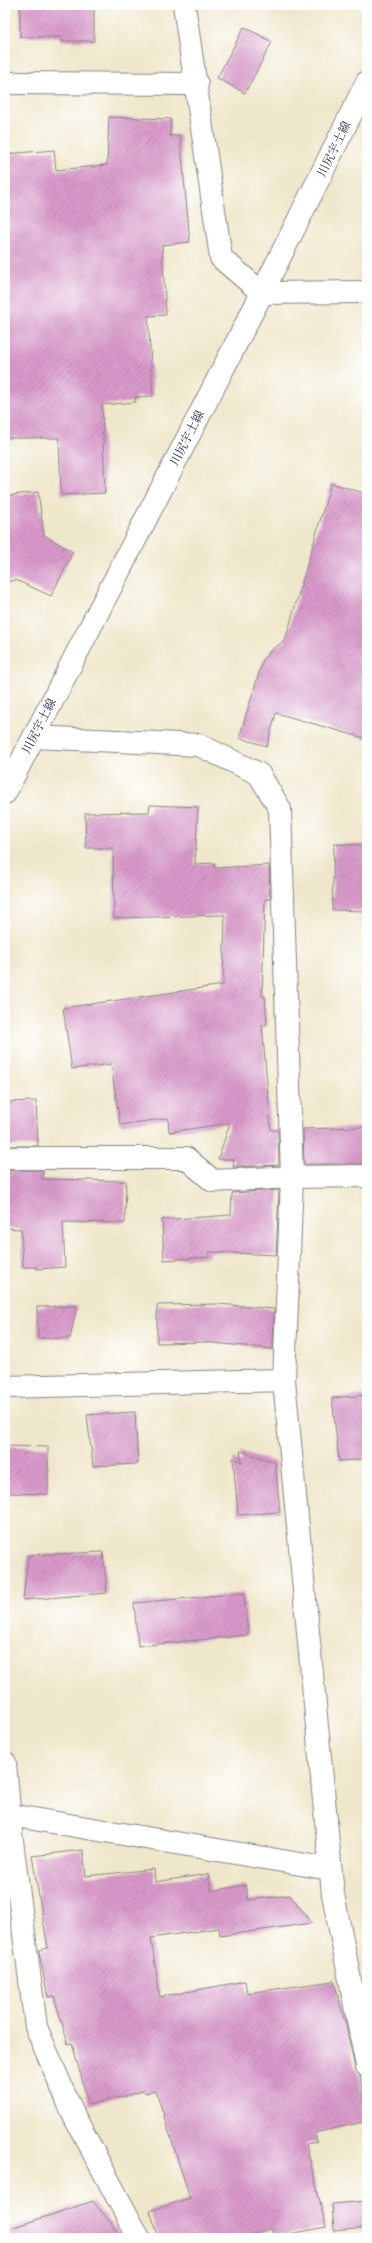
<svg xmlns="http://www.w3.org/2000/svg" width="372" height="2243" font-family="'Gentium Book Plus','Noto Serif JP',serif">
<defs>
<pattern id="building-hatch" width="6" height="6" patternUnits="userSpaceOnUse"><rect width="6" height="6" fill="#d99aca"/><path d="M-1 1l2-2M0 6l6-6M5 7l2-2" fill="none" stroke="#b07da5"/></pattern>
</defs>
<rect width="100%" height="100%" fill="#fff"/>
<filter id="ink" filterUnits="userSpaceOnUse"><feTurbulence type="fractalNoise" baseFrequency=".025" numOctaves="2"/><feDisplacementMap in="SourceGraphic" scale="8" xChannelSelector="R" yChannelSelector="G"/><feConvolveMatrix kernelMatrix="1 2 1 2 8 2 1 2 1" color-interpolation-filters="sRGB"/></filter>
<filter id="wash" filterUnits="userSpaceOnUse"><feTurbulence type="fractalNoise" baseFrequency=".012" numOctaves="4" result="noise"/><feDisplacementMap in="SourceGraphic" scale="16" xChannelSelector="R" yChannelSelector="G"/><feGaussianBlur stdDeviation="0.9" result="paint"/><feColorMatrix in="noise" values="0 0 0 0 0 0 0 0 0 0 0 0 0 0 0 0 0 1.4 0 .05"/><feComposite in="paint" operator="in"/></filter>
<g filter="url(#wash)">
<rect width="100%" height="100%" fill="#efe7cb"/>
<g id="blocks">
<path fill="url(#building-hatch)" d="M 20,5 L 94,5 L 94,41 L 61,41 L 61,37 L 20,37 Z
M 244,27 L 272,42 L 245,93 L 217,78 Z
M 109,117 L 171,119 L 170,136 L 180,135 L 190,242 L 162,245 L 166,315 L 148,316 L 153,396 L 135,397 L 136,402 L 102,405 L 105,493 L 61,495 L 59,438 L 5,438 L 5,154 L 54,150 L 56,170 L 107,165 Z
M 331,483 L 367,494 L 367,739 L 276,713 L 267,746 L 239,738 L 263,660 L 272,649 L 285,641 Z
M 38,492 L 44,535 L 73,552 L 51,596 L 16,580 L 5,582 L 5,496 Z
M 150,805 L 198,807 L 195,864 L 214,863 L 214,868 L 269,865 L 270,899 L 265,899 L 262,996 L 265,996 L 267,1025 L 262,1025 L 271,1130 L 278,1130 L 279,1165 L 233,1167 L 234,1159 L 218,1159 L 230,1123 L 169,1132 L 168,1118 L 120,1125 L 111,1064 L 72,1069 L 63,1008 L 223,985 L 225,915 L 114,918 L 113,848 L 86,848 L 85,813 L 149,812 Z
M 334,844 L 367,845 L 367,911 L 332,910 Z
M 36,1101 L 38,1146 L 5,1146 L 5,1102 Z
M 367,1127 L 367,1164 L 304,1164 L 303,1129 Z
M 5,1170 L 43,1170 L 42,1179 L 126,1181 L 125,1223 L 63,1222 L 65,1267 L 37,1269 L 37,1267 L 23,1267 L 21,1229 L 5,1228 Z
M 279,1190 L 276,1255 L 209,1252 L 209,1257 L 164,1260 L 162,1220 L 231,1215 L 232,1193 Z
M 219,1304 L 274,1309 L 273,1349 L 204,1342 L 157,1343 L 157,1305 Z
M 77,1306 L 70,1338 L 38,1338 L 37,1307 Z
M 367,1395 L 367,1459 L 339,1461 L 332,1398 Z
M 135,1412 L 138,1464 L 93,1466 L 87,1415 Z
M 5,1446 L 48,1447 L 48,1494 L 5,1493 Z
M 240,1451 L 275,1462 L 280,1512 L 238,1515 L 233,1458 L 242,1462 Z
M 103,1552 L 107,1593 L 23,1600 L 28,1555 Z
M 244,1593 L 248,1635 L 138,1646 L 134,1603 Z
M 83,1850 L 86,1876 L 154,1869 L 155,1882 L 208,1874 L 211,1891 L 246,1885 L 248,1900 L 290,1895 L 312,1923 L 220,1936 L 219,1928 L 151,1938 L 160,1997 L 245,1981 L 247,1993 L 334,1981 L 346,2026 L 355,2068 L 360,2076 L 367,2121 L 315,2133 L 317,2142 L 306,2144 L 326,2227 L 274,2237 L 272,2229 L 236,2238 L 159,2238 L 150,2211 L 190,2198 L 156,2091 L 145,2093 L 144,2091 L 89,2105 L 72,2043 L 68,2044 L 54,1996 L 48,1997 L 39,1952 L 39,1950 L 48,1948 L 32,1856 Z
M 93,2201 L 123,2238 L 5,2238 L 5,2230 Z
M 367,2201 L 367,2228 L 334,2231 L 332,2204 Z"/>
</g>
</g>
<g filter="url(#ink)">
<use href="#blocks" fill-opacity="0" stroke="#888483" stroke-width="1"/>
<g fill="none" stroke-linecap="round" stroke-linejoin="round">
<defs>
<path id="minor" d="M 184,5 L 221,258 L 262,293 L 367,292
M 5,83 L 197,84
M 34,737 L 199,745 L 259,774 L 280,809 L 292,1177 L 284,1380 L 333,1894 L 367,2066
M 5,1158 L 186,1158 L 213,1181 L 292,1177 L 367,1176
M 5,1387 L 284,1380
M 5,1763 L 11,1833 L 36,2027 L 74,2116 L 139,2238
M 10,1815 L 330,1869"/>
<path id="major" d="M 5,793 L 262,293 L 367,82"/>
</defs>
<use href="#minor" stroke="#888483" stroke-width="24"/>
<use href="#major" stroke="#888483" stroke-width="24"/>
<use href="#minor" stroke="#fff" stroke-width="22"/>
<use href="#major" stroke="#fff" stroke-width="22"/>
</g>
</g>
<g text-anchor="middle" stroke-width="3" stroke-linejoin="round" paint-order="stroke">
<g font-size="12" fill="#22223b" stroke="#fff">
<text transform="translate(334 149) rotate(-64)" y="4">川尻宇土線</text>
<text transform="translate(187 438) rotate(-63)" y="4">川尻宇土線</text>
<text transform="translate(39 726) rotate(-63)" y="4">川尻宇土線</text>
</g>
</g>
<rect width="372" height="2243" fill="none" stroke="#fff" stroke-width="20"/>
</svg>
